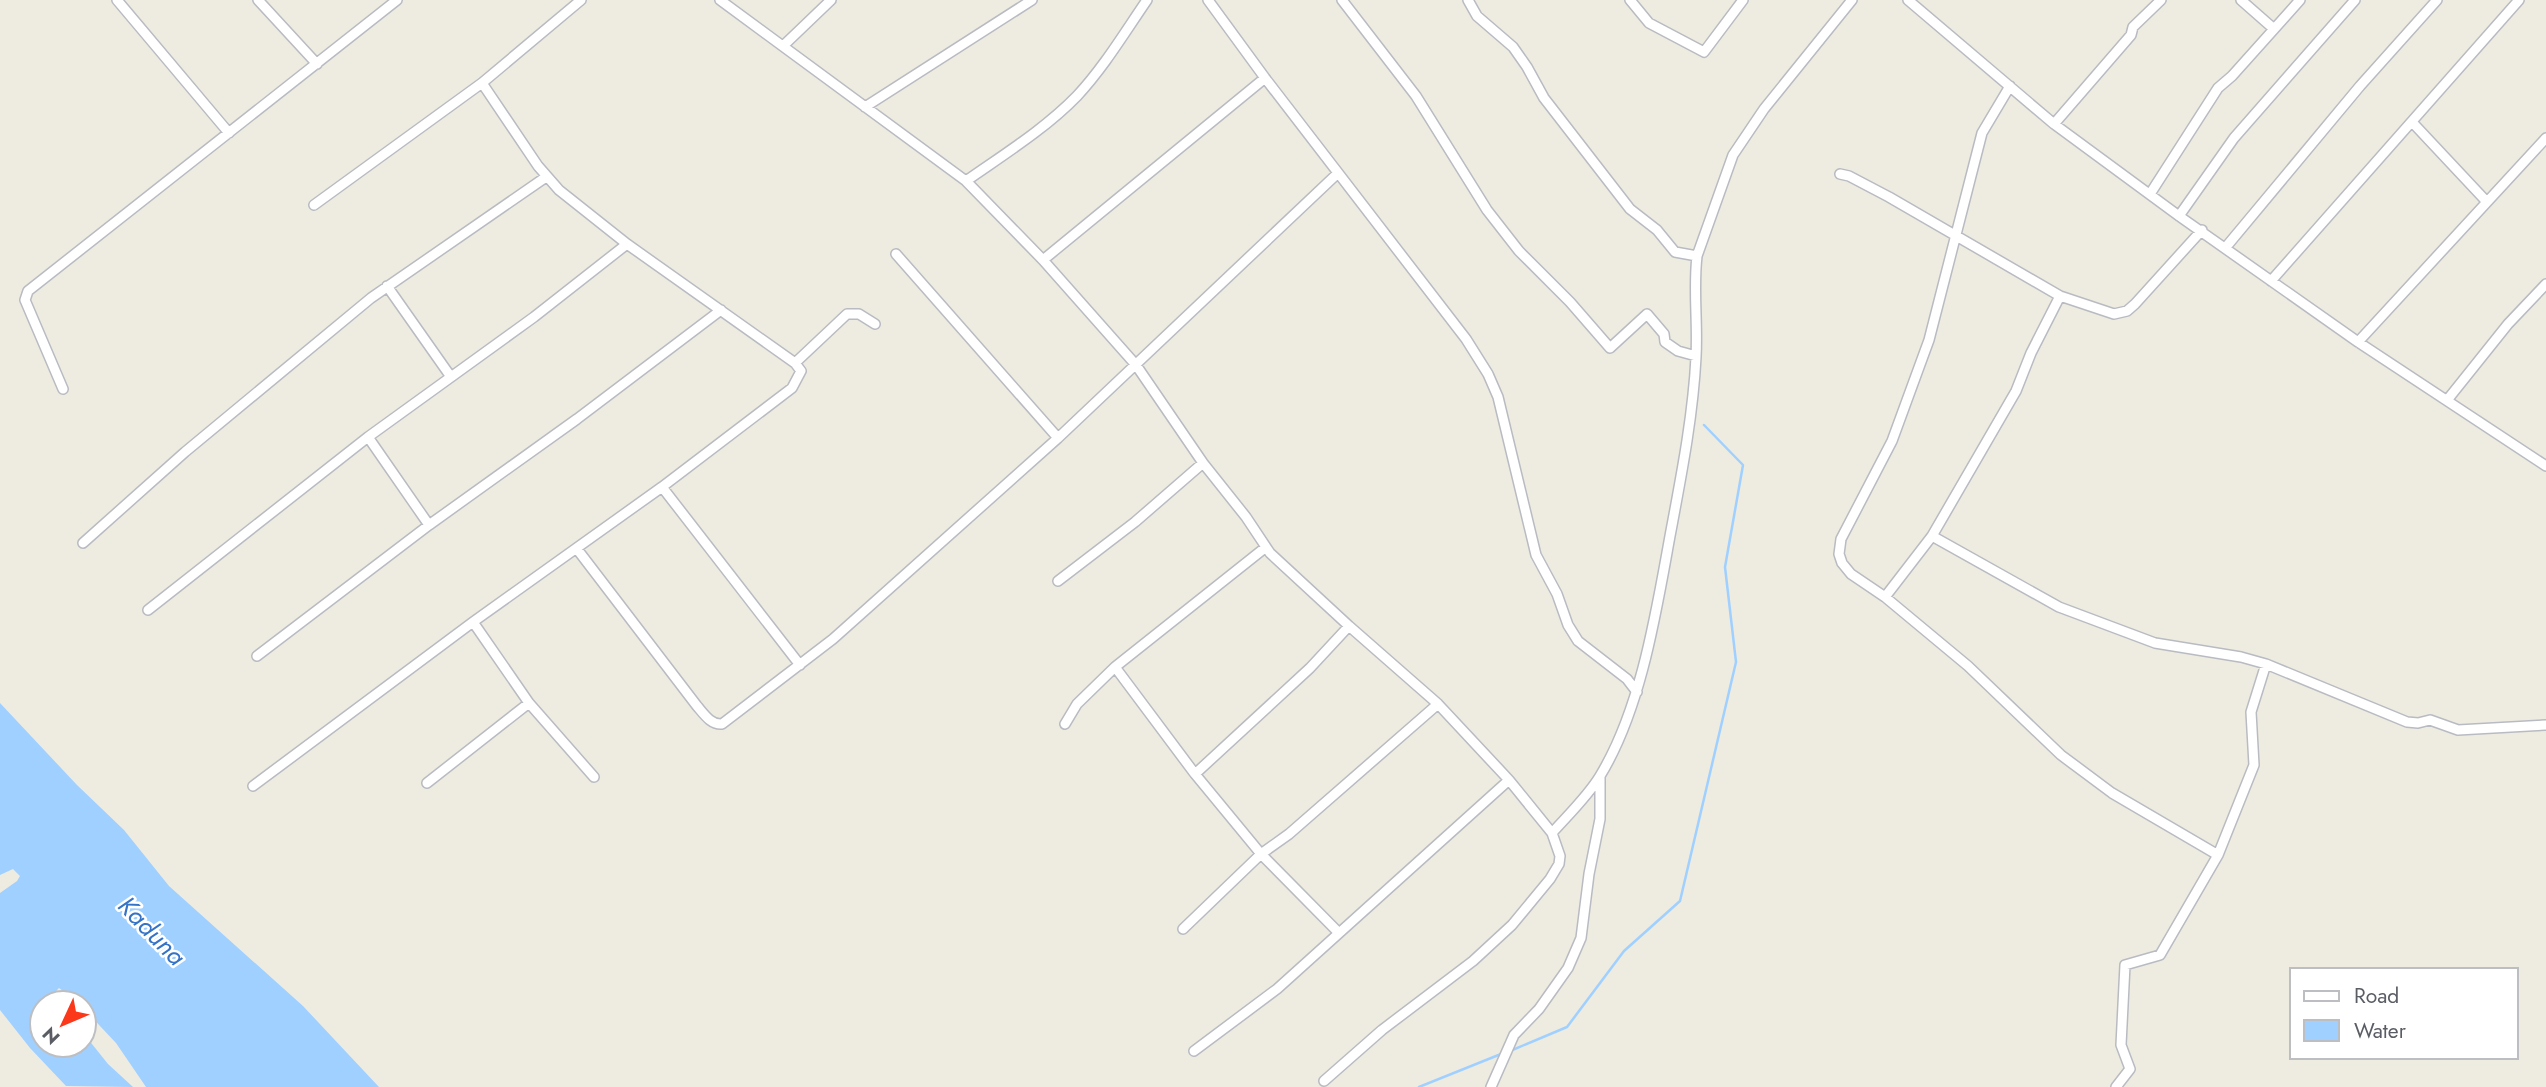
<svg xmlns="http://www.w3.org/2000/svg" width="2546" height="1087" font-family="Jost,sans-serif">
<rect width="100%" height="100%" fill="#eeece1"/>
<path fill="#a0d0ff" d="M 0,703 L 77,785 L 124,830 L 169,886 L 303,1006 L 379,1087 L 146,1087 L 116,1043 L 84,1009 L 84,1003 L 79,1003 L 59,988 L 54,993 L 60,1003 L 42,1003 L 42,1045 L 84,1045 L 84,1034 L 108,1064 L 133,1087 L 66,1086 L 30,1048 L 0,1010 L 0,893 L 17,881 L 20,876 L 13,869 L 0,875 Z"/>
<g fill="none" stroke-linecap="round" stroke-linejoin="round">
<path stroke="#a0d0ff" stroke-width="2.5" d="M 1510,1051 L 1567,1027 L 1624,951 L 1680,901 L 1736,662 L 1725,567 L 1743,465 L 1704,425
M 1419,1087 L 1501,1054"/>
<defs>
<path id="minor" d="M 117,0 L 229,133
M 258,0 L 317,64
M 720,0 L 966,181 L 1043,260 L 1136,365 L 1203,463 L 1246,517 L 1270,553 L 1349,626 L 1438,704 L 1509,780 L 1552,833
M 1208,0 L 1265,78 L 1466,339 L 1488,374 L 1498,397 L 1536,555 L 1557,594 L 1568,625 L 1578,641 L 1627,679 L 1637,692
M 1342,0 L 1416,96 L 1487,210 L 1519,251 L 1570,302 L 1610,348 L 1647,314 L 1664,334 L 1665,342 L 1678,351 L 1696,356
M 1468,0 L 1477,16 L 1513,47 L 1527,67 L 1544,98 L 1630,209 L 1657,230 L 1675,252 L 1697,256
M 1630,0 L 1649,23 L 1704,52 L 1743,0
M 1908,0 L 2054,124 L 2179,216 L 2358,342 L 2546,466
M 2241,0 L 2274,29
M 783,46 L 831,0
M 2010,86 L 1982,133 L 1929,340 L 1892,441 L 1841,539 L 1839,554 L 1842,563 L 1851,574 L 1885,597 L 1968,666 L 2061,755 L 2112,793 L 2218,855
M 865,107 L 1032,0
M 2412,122 L 2487,202
M 2054,124 L 2131,35 L 2133,27 L 2161,0
M 1840,174 L 1849,176 L 1889,197 L 2060,296 L 2114,314 L 2127,311 L 2135,304 L 2202,230
M 966,181 C 1003,155 1045,129 1077,96 C 1104,67 1125,32 1147,0
M 2150,194 L 2218,88 L 2232,76 L 2300,0
M 314,205 L 482,83 L 581,0
M 2179,216 L 2234,138 L 2355,0
M 2226,247 L 2360,86 L 2437,0
M 896,254 L 1058,438
M 1043,260 L 1265,78
M 2271,281 L 2519,0
M 387,286 L 451,377
M 2358,342 L 2546,138
M 795,363 L 847,314 L 859,314 L 875,324
M 63,389 L 25,300 L 28,291 L 397,0
M 2448,399 L 2508,324 L 2546,284
M 368,437 L 429,525
M 662,487 L 800,665
M 1932,536 L 2059,607 L 2155,643 L 2241,657 L 2266,664 L 2407,722 L 2418,723 L 2430,720 L 2458,730 L 2546,725
M 83,543 L 185,452 L 371,298 L 546,177
M 577,549 L 697,706 C 704,714 711,725 722,724 L 833,639 L 1058,438 L 1338,173
M 1058,581 L 1135,522 L 1203,463
M 1885,597 L 1932,536 L 2016,391 L 2031,353 L 2060,296
M 148,610 L 368,437 L 534,317 L 627,244
M 473,622 L 529,703 L 594,777
M 257,656 L 429,525 L 577,419 L 721,310
M 1115,667 L 1195,774 L 1261,854 L 1339,933
M 1065,724 L 1077,704 L 1115,667 L 1266,547
M 1195,774 L 1310,668 L 1349,626
M 427,783 L 529,703
M 253,786 L 473,622 L 662,487 L 792,388 L 801,371 L 795,363 L 627,244 L 559,190 L 538,166 L 482,83
M 1183,929 L 1261,854 L 1289,834 L 1438,704
M 1194,1051 L 1277,989 L 1509,780
M 1324,1081 L 1382,1030 L 1473,961 L 1512,925 L 1550,879 L 1559,864 L 1560,856 L 1552,833 C 1568,815 1588,796 1600,776 C 1641,709 1656,613 1670,536 C 1681,477 1693,417 1696,357 C 1698,323 1693,289 1697,256 L 1733,155 L 1764,109 L 1852,0
M 1491,1087 L 1514,1035 L 1539,1009 L 1568,968 L 1581,938 L 1589,874 L 1600,819 L 1600,777
M 2116,1087 L 2130,1069 L 2121,1045 L 2125,965 L 2160,955 L 2218,855 L 2254,765 L 2251,712 L 2266,664"/>
</defs>
<use href="#minor" stroke="#b9bbc2" stroke-width="12"/>
<use href="#minor" stroke="#fff" stroke-width="9"/>
</g>
<g text-anchor="middle" stroke-width="5" stroke-linejoin="round" paint-order="stroke">
<g font-size="26" font-style="italic" fill="#3473c6" stroke="#fff">
<text transform="translate(152 931) rotate(46)" y="9">Kaduna</text>
</g>
</g>
<rect x="2290" y="968" width="228" height="91" fill="#ffffff" stroke="#bdbec1" stroke-width="2"/>
<rect x="2304" y="991" width="35" height="10" fill="#ffffff" stroke="#bdbec1" stroke-width="2"/>
<text x="2354" y="1003" font-size="21" fill="#5a5d64">Road</text>
<rect x="2304" y="1020" width="35" height="21" fill="#a0d0ff" stroke="#bdbec1" stroke-width="2"/>
<text x="2354" y="1038" font-size="21" fill="#5a5d64">Water</text>
<g transform="translate(63 1024) rotate(226)"><circle r="33" fill="#ffffff" stroke="#bdbec1" stroke-width="2"/>
<path d="M0-5L12 26L0 18L-12 26Z" fill="#fb381a"/>
<text y="-10" font-size="19" font-weight="bold" text-anchor="middle" fill="#5a5d64">N</text>
</g>
</svg>
